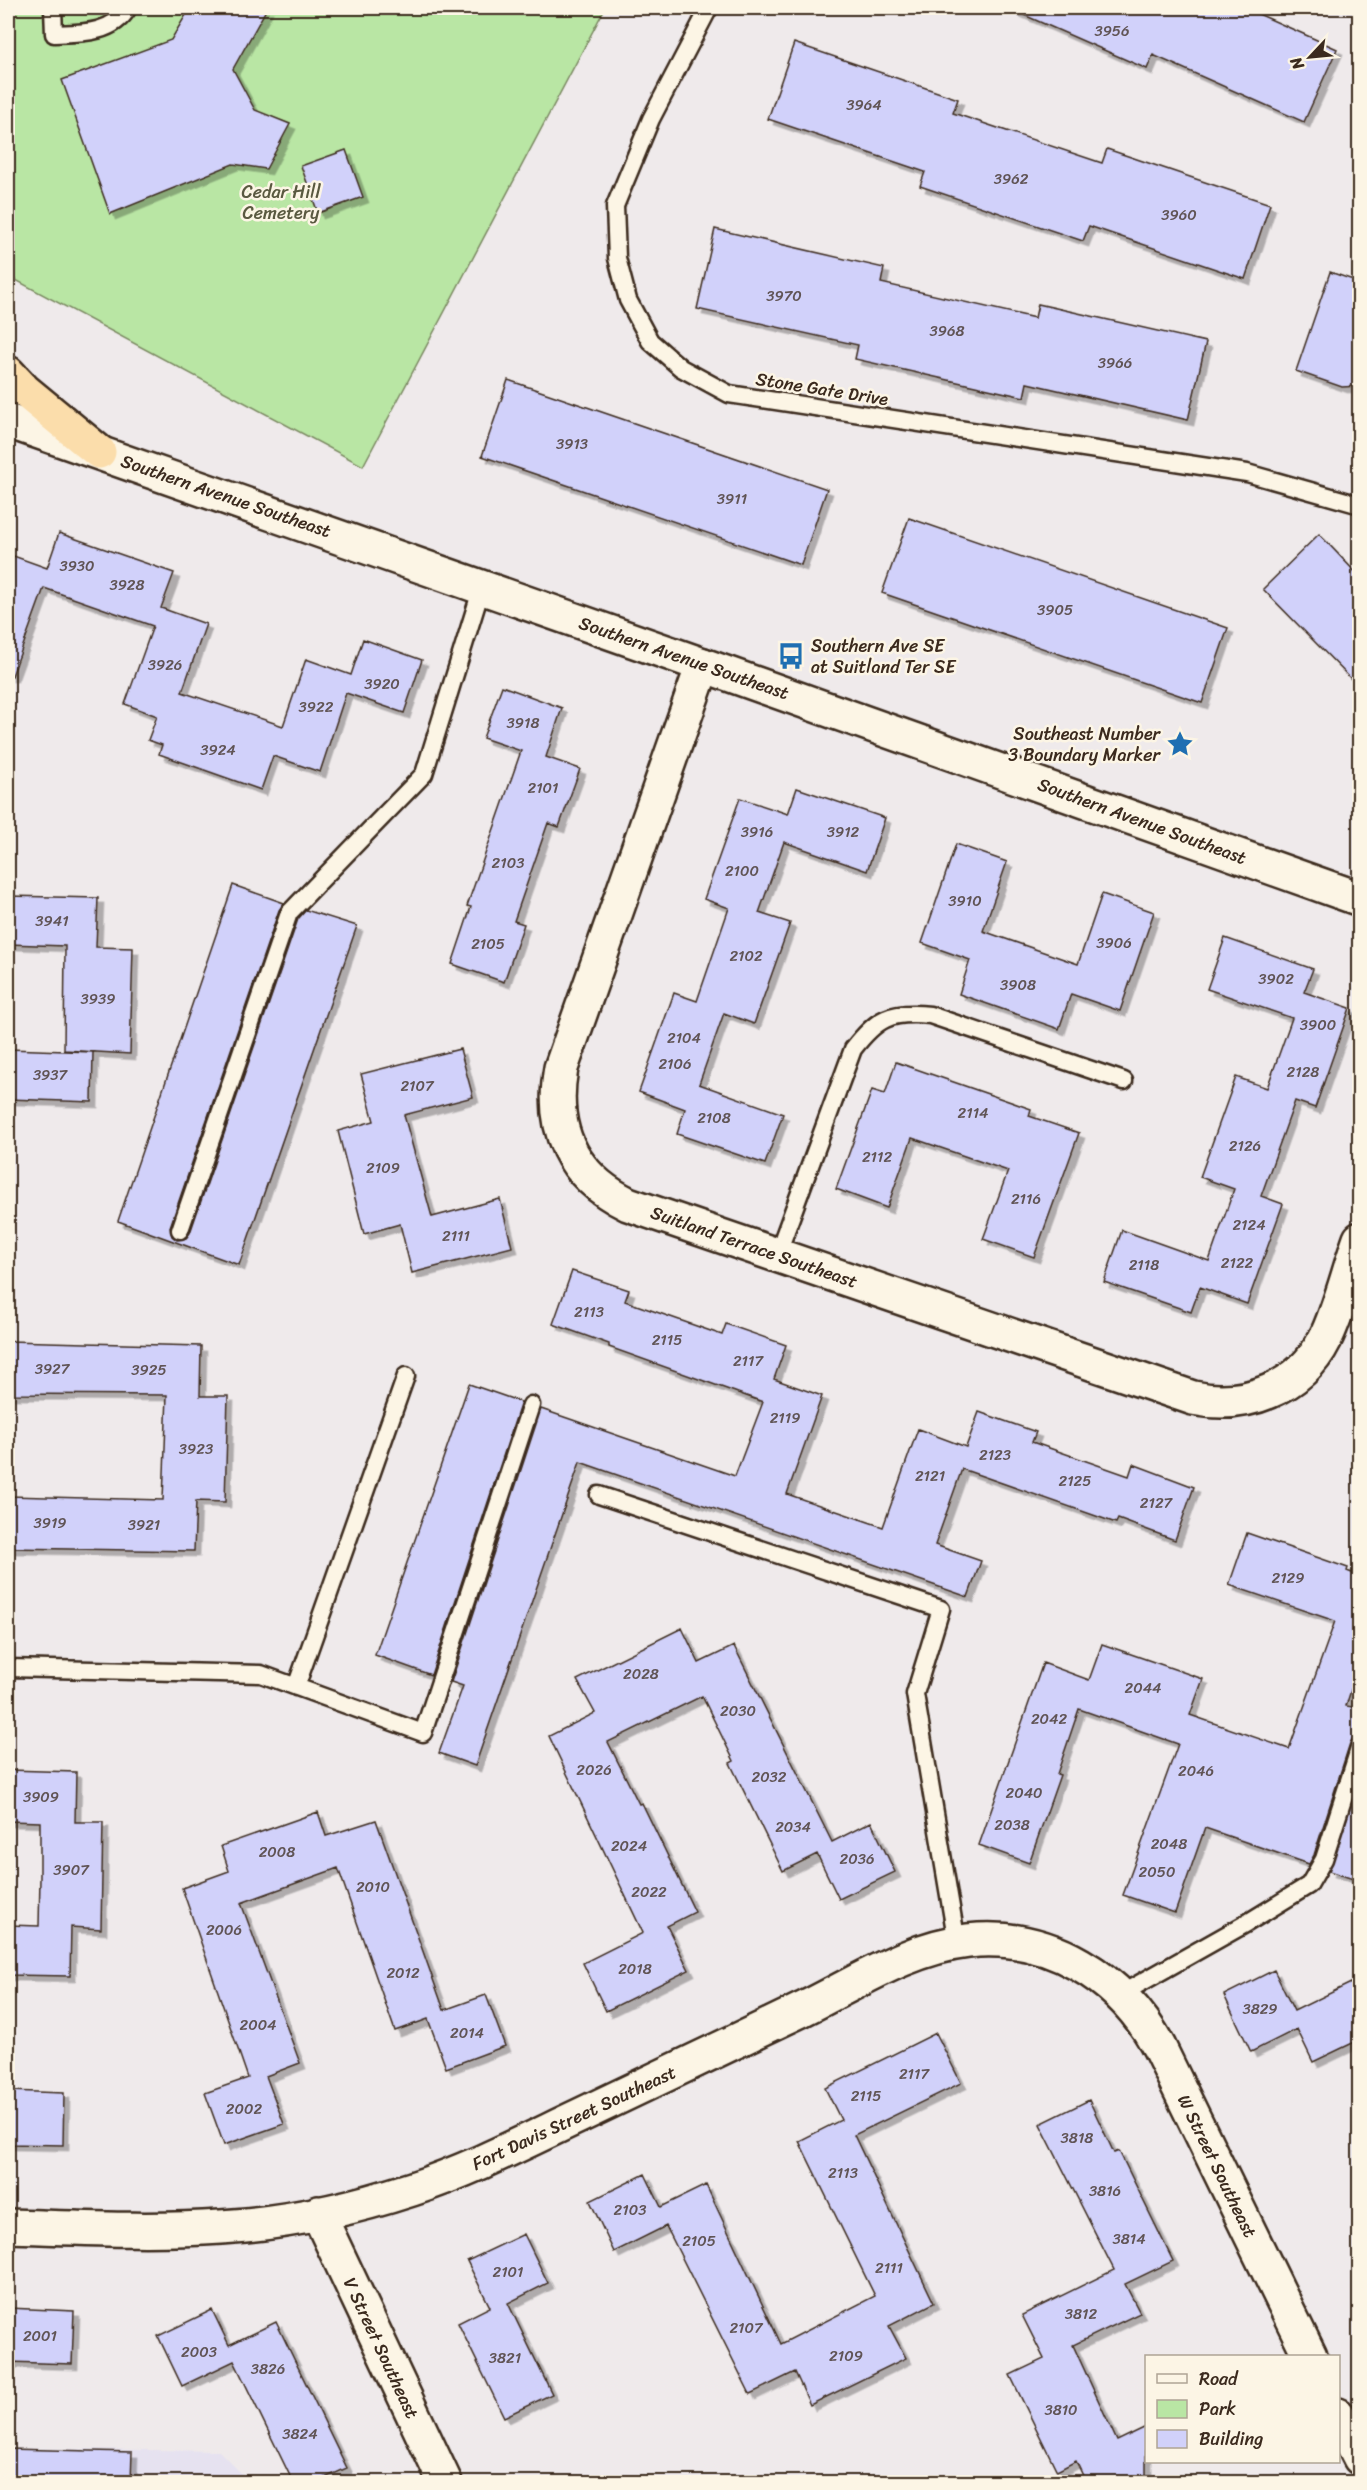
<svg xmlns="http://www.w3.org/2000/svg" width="1367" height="2490" font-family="Sriracha,sans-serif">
<defs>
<filter id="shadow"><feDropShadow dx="5.5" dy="5.5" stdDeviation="0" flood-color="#0004"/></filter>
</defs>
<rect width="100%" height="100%" fill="#efeaeb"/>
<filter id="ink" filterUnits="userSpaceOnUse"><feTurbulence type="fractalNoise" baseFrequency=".0167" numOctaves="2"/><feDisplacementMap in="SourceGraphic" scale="12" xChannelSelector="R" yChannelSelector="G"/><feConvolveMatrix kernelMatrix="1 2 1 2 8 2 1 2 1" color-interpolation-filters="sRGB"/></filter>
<g filter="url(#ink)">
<path fill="#e6e2f0" d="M 8,2448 L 219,2451 L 250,2482 L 8,2482 Z"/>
<path fill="#b9e6a4" stroke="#7a8861" stroke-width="1.5" d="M 8,8 L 605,8 L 363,466 L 12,278 L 8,270 Z"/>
<path fill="#d1d1fa" stroke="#3b2a1e" stroke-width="1.5" filter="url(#shadow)" d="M 190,8 L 267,8 L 233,69 L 255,110 L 290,124 L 266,169 L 233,164 L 110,214 L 62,80 L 171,40 Z
M 1008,8 L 1245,8 L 1337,49 L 1304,122 L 1153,55 L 1147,69 Z
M 794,43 L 958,99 L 953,113 L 1102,163 L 1107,149 L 1270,204 L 1245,279 L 1089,226 L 1083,241 L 920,186 L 925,172 L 768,119 Z
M 346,150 L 363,197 L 318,213 L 301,166 Z
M 715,229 L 884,268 L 881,283 L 1035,318 L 1038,304 L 1206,342 L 1188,420 L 1027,383 L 1024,397 L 855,359 L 858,345 L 697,309 Z
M 1330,272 L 1359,282 L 1359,386 L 1342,387 L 1296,371 Z
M 508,380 L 827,489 L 801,565 L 482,456 Z
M 909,518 L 1228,628 L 1202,703 L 882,593 Z
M 59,533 L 174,573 L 161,608 L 206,624 L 182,692 L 283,726 L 306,659 L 351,675 L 363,639 L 422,660 L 404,713 L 346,693 L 320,772 L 273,756 L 261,790 L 159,754 L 162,745 L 148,740 L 157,716 L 125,704 L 153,626 L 44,588 L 12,676 L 8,676 L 8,554 L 47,568 Z
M 1319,534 L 1359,576 L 1359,687 L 1263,589 Z
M 502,686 L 562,708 L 546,757 L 580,769 L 559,827 L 548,823 L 514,921 L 524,924 L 504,982 L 452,964 L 471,907 L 467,906 L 521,751 L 483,738 Z
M 797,788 L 885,818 L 867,871 L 784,842 L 759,913 L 790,923 L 754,1024 L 724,1013 L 699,1084 L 783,1114 L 765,1164 L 677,1134 L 685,1109 L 639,1092 L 674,993 L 697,1001 L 729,908 L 704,899 L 740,798 L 788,814 Z
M 956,844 L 1007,862 L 983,931 L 1078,964 L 1102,894 L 1154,912 L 1120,1011 L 1071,994 L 1059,1029 L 959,994 L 970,960 L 922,943 Z
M 233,885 L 284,903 L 279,910 L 170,1227 L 172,1236 L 177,1240 L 186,1238 L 190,1233 L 298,919 L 306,910 L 357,926 L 239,1265 L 118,1221 Z
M 8,896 L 98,898 L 96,947 L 133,948 L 130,1054 L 64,1050 L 65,946 L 8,944 Z
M 1225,938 L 1313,969 L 1304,992 L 1350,1008 L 1315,1108 L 1295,1101 L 1261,1196 L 1283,1204 L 1247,1304 L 1200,1287 L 1191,1312 L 1104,1282 L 1122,1230 L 1209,1261 L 1234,1189 L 1200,1177 L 1236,1077 L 1267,1088 L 1292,1018 L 1207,989 Z
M 8,1049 L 93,1052 L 92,1102 L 8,1099 Z
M 460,1049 L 473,1097 L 404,1115 L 432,1217 L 500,1199 L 512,1247 L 412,1273 L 400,1224 L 364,1234 L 338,1131 L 374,1121 L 361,1074 Z
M 896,1062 L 1031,1109 L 1029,1116 L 1079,1133 L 1034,1257 L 983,1239 L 1008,1171 L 912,1138 L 887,1208 L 836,1189 L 872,1090 L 885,1094 Z
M 572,1271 L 629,1290 L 625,1301 L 722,1335 L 726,1324 L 786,1345 L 774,1379 L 822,1396 L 787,1494 L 883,1527 L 918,1429 L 966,1447 L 979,1412 L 1036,1432 L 1032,1442 L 1129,1476 L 1133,1464 L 1194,1487 L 1175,1540 L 1118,1519 L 1116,1523 L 962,1469 L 935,1545 L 981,1561 L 968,1597 L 580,1462 L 475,1766 L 439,1753 L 463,1686 L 451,1682 L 541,1409 L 735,1476 L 763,1402 L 609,1347 L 609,1344 L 553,1324 Z
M 8,1341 L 201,1346 L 200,1396 L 228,1396 L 225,1502 L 196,1501 L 194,1551 L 8,1548 L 8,1496 L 163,1500 L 167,1395 L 8,1394 Z
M 469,1384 L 521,1402 L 431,1675 L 375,1655 Z
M 1247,1533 L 1348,1568 L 1347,1571 L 1352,1573 L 1355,1566 L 1359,1567 L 1359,1665 L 1346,1706 L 1359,1708 L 1359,1736 L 1353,1738 L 1350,1743 L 1314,1855 L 1309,1864 L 1205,1828 L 1175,1913 L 1123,1895 L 1178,1744 L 1079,1709 L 1057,1774 L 1060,1775 L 1029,1863 L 979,1845 L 1043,1663 L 1089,1680 L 1102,1644 L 1203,1679 L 1190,1715 L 1289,1749 L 1335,1621 L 1229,1585 Z
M 682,1628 L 699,1663 L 734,1646 L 832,1842 L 871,1822 L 895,1872 L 839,1899 L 817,1854 L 783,1871 L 730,1763 L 734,1761 L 702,1696 L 608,1742 L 639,1804 L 642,1803 L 695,1912 L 667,1926 L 689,1970 L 606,2011 L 583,1963 L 643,1933 L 549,1736 L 595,1713 L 577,1680 Z
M 8,1770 L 76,1772 L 75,1822 L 103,1822 L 101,1929 L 71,1927 L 70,1976 L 8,1975 L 8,1925 L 39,1926 L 40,1878 L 40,1822 L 8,1821 Z
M 1359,1782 L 1359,1881 L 1329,1871 Z
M 318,1812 L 326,1836 L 376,1820 L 444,2010 L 486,1995 L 505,2046 L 446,2068 L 428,2019 L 395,2031 L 338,1868 L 241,1903 L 300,2063 L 266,2076 L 284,2124 L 224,2145 L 205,2093 L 248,2078 L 182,1888 L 229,1871 L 221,1846 Z
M 1274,1970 L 1294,2011 L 1359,1979 L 1359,2040 L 1313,2062 L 1297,2029 L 1251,2052 L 1224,1995 Z
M 936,2033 L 961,2083 L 854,2135 L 934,2303 L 889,2326 L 906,2358 L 810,2405 L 795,2372 L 750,2394 L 666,2226 L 614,2252 L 590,2201 L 645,2174 L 661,2207 L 706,2185 L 781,2344 L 875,2296 L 799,2141 L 841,2120 L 825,2088 Z
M 8,2091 L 64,2093 L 63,2145 L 8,2144 Z
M 1089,2100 L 1114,2153 L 1119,2151 L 1173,2261 L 1125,2284 L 1140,2313 L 1073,2345 L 1117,2441 L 1146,2427 L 1146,2482 L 1086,2482 L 1076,2461 L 1057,2471 L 1010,2375 L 1044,2359 L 1022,2315 L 1114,2270 L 1040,2124 Z
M 524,2234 L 548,2283 L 508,2303 L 552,2394 L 504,2417 L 458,2323 L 490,2307 L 467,2261 Z
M 8,2308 L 74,2311 L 72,2364 L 8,2362 Z
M 212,2310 L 229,2345 L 276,2322 L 347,2468 L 316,2482 L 293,2482 L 234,2361 L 182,2386 L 158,2336 Z
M 8,2449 L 132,2452 L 131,2482 L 8,2482 Z"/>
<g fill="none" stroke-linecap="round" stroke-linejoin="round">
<defs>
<path id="lane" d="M 53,8 L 54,34 C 81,33 113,34 128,8
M 709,8 L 651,119 L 615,206 L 617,258 L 628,300 L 650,341 L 681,368 L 729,394 L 1247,473 L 1360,505
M 180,1230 L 289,913 L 424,774 L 482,587
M 777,1255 L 853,1049 C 877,1018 890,1011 930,1015 L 1124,1081
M 599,1495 L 941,1609 L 915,1694 L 957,1943
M 8,1668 L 261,1674 L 423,1733 L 531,1405
M 296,1687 L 406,1376
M 1121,1994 L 1247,1923 L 1309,1885 L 1324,1859 L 1360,1746"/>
<path id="street" d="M 703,665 L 561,1068 C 550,1129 571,1176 628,1204 L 1193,1398 C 1245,1409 1300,1389 1325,1339 C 1339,1312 1349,1269 1360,1239
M 318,2213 L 445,2482
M 8,2226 C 79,2228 150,2232 221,2227 C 286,2223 351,2209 412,2189 C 470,2170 524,2142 579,2116 C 653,2081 727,2045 801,2010 C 855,1984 907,1948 968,1941 C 1049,1932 1122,1978 1159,2047 L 1310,2356
M 1338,2415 L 1360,2458"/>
<path id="secondary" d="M 8,421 L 703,665 L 1360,899"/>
<path id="highway" d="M 8,373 L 25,391 L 99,452"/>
</defs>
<use href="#lane" stroke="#3b2a1e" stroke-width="21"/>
<use href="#street" stroke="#3b2a1e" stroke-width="38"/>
<use href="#secondary" stroke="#3b2a1e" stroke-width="38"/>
<use href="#highway" stroke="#3b2a1e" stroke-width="38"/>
<use href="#lane" stroke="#fcf5e5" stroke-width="16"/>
<use href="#street" stroke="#fcf5e5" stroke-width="33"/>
<use href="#secondary" stroke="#fcf5e5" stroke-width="33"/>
<use href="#highway" stroke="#fbddab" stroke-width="33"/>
</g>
</g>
<defs>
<symbol id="bus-bare" viewBox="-9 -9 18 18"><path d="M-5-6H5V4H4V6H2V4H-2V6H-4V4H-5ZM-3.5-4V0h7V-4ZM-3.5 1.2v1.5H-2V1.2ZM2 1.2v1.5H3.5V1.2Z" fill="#1f6fb2" stroke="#fcf5e5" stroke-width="2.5" paint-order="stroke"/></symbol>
<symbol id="sight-bare" viewBox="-9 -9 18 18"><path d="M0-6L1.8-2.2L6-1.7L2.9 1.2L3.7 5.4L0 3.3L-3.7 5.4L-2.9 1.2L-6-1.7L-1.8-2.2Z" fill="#1f6fb2" stroke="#fcf5e5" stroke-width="2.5" paint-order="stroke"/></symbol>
</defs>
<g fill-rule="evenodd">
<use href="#bus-bare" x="772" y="637" width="38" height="38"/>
<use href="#sight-bare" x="1161" y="725" width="38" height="38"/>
</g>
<g text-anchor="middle" stroke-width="5" stroke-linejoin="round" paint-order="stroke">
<g font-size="15" fill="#605455">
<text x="1112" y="36">3956</text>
<text x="864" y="110">3964</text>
<text x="1011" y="184">3962</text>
<text x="1179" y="220">3960</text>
<text x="784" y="301">3970</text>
<text x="947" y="336">3968</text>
<text x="1115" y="368">3966</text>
<text x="572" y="449">3913</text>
<text x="732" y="504">3911</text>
<text x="77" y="571">3930</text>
<text x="127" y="590">3928</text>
<text x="1055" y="615">3905</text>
<text x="165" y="670">3926</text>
<text x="382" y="689">3920</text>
<text x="316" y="712">3922</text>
<text x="523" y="728">3918</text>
<text x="218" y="755">3924</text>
<text x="543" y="793">2101</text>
<text x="757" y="837">3916</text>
<text x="843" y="837">3912</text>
<text x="508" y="868">2103</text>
<text x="742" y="876">2100</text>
<text x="965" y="906">3910</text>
<text x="52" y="926">3941</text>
<text x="1114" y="948">3906</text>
<text x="488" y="949">2105</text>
<text x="746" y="961">2102</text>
<text x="1276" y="984">3902</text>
<text x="1018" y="990">3908</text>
<text x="98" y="1004">3939</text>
<text x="1318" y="1030">3900</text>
<text x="684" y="1043">2104</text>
<text x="675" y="1069">2106</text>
<text x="1303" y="1077">2128</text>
<text x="50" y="1080">3937</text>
<text x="417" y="1091">2107</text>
<text x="973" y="1118">2114</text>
<text x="714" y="1123">2108</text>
<text x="1245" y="1151">2126</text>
<text x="877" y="1162">2112</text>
<text x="383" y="1173">2109</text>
<text x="1026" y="1204">2116</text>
<text x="1249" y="1230">2124</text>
<text x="456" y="1241">2111</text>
<text x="1237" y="1268">2122</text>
<text x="1144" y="1270">2118</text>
<text x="589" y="1317">2113</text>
<text x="667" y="1345">2115</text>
<text x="748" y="1366">2117</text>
<text x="52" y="1374">3927</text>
<text x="149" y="1375">3925</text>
<text x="785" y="1423">2119</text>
<text x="196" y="1454">3923</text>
<text x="995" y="1460">2123</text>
<text x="930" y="1481">2121</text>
<text x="1075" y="1486">2125</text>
<text x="1156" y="1508">2127</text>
<text x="50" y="1528">3919</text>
<text x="144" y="1530">3921</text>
<text x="1288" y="1583">2129</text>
<text x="641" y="1679">2028</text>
<text x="1143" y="1693">2044</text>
<text x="738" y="1716">2030</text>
<text x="1049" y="1724">2042</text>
<text x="594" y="1775">2026</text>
<text x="1196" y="1776">2046</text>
<text x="769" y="1782">2032</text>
<text x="1024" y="1798">2040</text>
<text x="41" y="1802">3909</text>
<text x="1012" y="1830">2038</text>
<text x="793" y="1832">2034</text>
<text x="1169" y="1849">2048</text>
<text x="629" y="1851">2024</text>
<text x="277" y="1857">2008</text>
<text x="857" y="1864">2036</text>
<text x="71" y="1875">3907</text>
<text x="1157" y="1877">2050</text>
<text x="373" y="1892">2010</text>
<text x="649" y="1897">2022</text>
<text x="224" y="1935">2006</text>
<text x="635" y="1974">2018</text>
<text x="403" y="1978">2012</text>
<text x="1260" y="2014">3829</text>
<text x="258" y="2030">2004</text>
<text x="467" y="2038">2014</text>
<text x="914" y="2079">2117</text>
<text x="866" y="2101">2115</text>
<text x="244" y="2114">2002</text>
<text x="1077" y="2143">3818</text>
<text x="843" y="2178">2113</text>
<text x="1105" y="2196">3816</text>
<text x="630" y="2215">2103</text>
<text x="1129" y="2244">3814</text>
<text x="699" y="2246">2105</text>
<text x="889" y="2273">2111</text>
<text x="508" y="2277">2101</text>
<text x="1081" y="2319">3812</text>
<text x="746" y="2333">2107</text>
<text x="40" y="2341">2001</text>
<text x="199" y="2357">2003</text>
<text x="846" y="2361">2109</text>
<text x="505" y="2363">3821</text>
<text x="268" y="2374">3826</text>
<text x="1061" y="2415">3810</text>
<text x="300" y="2439">3824</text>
</g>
<g font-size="18" fill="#5a5940" stroke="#fcf5e5">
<text x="281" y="198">Cedar Hill<tspan x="281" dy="21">Cemetery</tspan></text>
</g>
<g font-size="18" fill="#3b2a1e" stroke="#fcf5e5">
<text transform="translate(822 389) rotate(9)" y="6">Stone Gate Drive</text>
<text transform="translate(226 496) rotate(19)" y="6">Southern Avenue Southeast</text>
<text transform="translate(684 658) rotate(19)" y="6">Southern Avenue Southeast</text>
<text transform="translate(1142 821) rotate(20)" y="6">Southern Avenue Southeast</text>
<text transform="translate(754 1247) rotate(19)" y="6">Suitland Terrace Southeast</text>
<text transform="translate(574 2118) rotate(-25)" y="6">Fort Davis Street Southeast</text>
<text transform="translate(1217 2166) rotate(64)" y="6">W Street Southeast</text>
<text transform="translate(381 2348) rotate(65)" y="6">V Street Southeast</text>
</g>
<g font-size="18" fill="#3b2a1e" stroke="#fcf5e5" text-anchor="start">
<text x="811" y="652">Southern Ave SE<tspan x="811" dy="21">at Suitland Ter SE</tspan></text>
<text x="1160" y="740" text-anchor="end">Southeast Number<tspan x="1160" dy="21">3 Boundary Marker</tspan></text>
</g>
</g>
<rect width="1367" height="2490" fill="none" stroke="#fcf5e5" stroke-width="30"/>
<rect x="15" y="15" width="1337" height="2460" fill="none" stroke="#3b2a1e" stroke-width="2" filter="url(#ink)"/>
<rect x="1145" y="2355" width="195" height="108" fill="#fcf5e5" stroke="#afa495" stroke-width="1.5"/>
<rect x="1157" y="2374" width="30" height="9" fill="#fcf5e5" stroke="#afa495" stroke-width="1.5"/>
<text x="1199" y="2385" font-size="18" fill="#3b2a1e">Road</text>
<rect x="1157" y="2400" width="30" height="18" fill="#b9e6a4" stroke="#afa495" stroke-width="1.5"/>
<text x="1199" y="2415" font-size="18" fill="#3b2a1e">Park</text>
<rect x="1157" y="2430" width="30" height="18" fill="#d1d1fa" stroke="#afa495" stroke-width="1.5"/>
<text x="1199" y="2445" font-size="18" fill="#3b2a1e">Building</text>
<g transform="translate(1310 57) rotate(244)" stroke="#fcf5e5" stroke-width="4.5" paint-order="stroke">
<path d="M0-4.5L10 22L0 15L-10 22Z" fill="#3b2a1e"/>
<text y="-9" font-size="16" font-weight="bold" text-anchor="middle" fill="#3b2a1e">N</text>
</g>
</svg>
